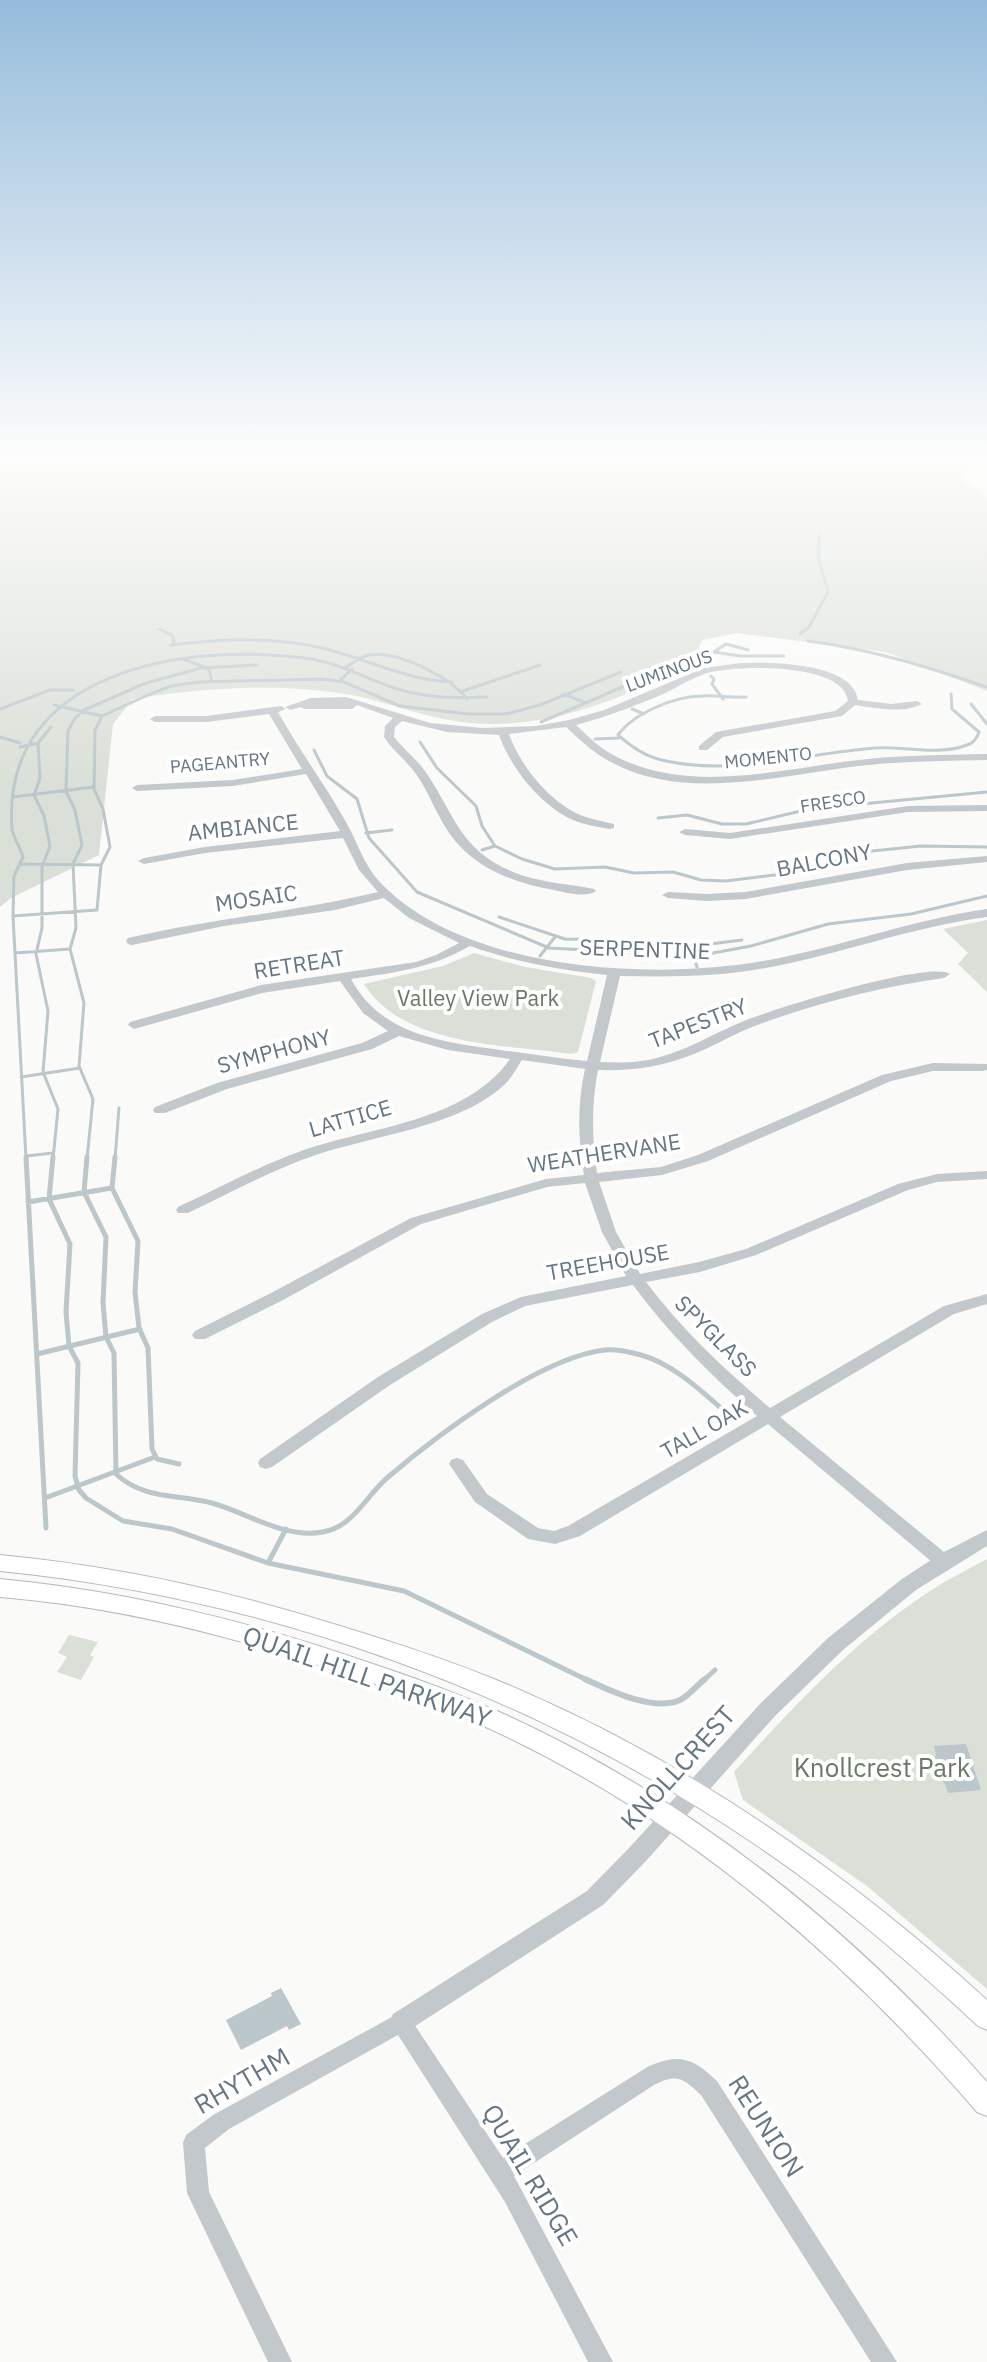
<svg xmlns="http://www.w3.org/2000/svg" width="987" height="2362" font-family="'IBM Plex Sans',sans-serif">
<rect width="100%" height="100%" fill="#fafaf8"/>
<path fill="#dadfd7" d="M 0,456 L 987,456 L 987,461 L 960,468 L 966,483 L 987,497 L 987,691 L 886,652 L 737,633 L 702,640 L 692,665 C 627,695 562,725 489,724 C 438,724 395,703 346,694 C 276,683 203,688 133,699 L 113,724 L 99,855 L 11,898 L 0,907 Z
M 987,920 L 987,992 L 958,964 L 968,953 L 943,929 Z
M 474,953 L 525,967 L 591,978 L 596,981 L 578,1052 L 571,1054 C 504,1044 404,1047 364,984 L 443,966 Z
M 987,1559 L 987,1989 L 867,1886 L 743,1800 L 734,1772 C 794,1706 857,1638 933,1589 C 950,1578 969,1569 987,1559 Z
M 69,1635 L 98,1642 L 90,1655 L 94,1657 L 81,1680 L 57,1672 L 67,1657 L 58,1653 Z"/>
<path fill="#bbc7cb" d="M 966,1744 L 981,1790 L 948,1793 L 945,1784 L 933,1771 L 932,1762 L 936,1755 L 934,1746 Z
M 281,1988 L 301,2024 L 289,2030 L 287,2026 L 241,2050 L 226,2020 L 272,1996 L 271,1993 Z"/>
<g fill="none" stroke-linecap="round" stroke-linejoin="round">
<path stroke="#bbc7cb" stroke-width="3" d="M 160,629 L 173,636 L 174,644
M 800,634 L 809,627 L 828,592 L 818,557 L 819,535
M 808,641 C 870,649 928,667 987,687
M 171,645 C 222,639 276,636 326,649 C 369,660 407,680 452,682
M 714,652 L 740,656 L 784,656
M 183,659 L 209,669 L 212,682
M 346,667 C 353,663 361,656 369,655 C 397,650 450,677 467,699
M 678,676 L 726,644 L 748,650
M 711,676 L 714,679 L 712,684 L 723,699
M 339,681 L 352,669
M 463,691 L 540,665
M 564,694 L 584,702
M 746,697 C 731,698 717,695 702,696 C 675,696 634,713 618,735 C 633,748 646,757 666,761 C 735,776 806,753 875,748 C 904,746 939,756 967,745 C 974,743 977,738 979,732 L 952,709 L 951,694
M 971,704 L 987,724
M 54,705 L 102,716
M 0,709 L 50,690 L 73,690
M 632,709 L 644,714
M 541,722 L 641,679
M 51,727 L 38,743 L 40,778 L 34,795 L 44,816 L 50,846 L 42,867 L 42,928 L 36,954 L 48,1011 L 43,1072 L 58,1109 L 53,1159
M 0,737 L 20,743
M 595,739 L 619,738
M 420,742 L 437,768 L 476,806 L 482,826 L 495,846 L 522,859 L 555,869 L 605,867 L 634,873 L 673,872 L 701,880 L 726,881 L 791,873 L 872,851 L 921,846 L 987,847
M 20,747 L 38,743
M 314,750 L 327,776 L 357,799 L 369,838 L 417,892 L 549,948 L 697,956 L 751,946 L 828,924 L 911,914 L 987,896
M 13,797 L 94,787
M 658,818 L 687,815 L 722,824 L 746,824 L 809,809 L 987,792
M 366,833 L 392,830
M 482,850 L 495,846
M 20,864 L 101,865
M 13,916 L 97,910 L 101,865 L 110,847 L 103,809 L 94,789 L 95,730 L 102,716 L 148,695 L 171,686 L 199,682 L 322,679 L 344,682 L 400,706 L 468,714 L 506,714 L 540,705 L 621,672
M 499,917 L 565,939 L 623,940 L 678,948 L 742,940
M 691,948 L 697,967
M 15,953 L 70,949
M 540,956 L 555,937
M 21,1077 L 80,1068
M 26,1156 L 53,1153
M 26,1159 L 13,916 L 14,876 L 23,857 C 20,847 14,839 12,829 C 0,667 193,643 305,658 C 338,662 366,679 397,689 C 426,698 457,699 487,697
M 87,1159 L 93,1099 L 79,1066 L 84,1003 L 70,949 L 76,928 L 73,864 L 82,845 L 75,810 L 66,791 L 68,731 L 75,718 L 84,710 L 146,683 L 201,668 L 257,665
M 115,1159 L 119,1108"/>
<path stroke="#bbc7cb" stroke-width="5" d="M 26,1157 L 46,1528
M 53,1157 L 49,1199 L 70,1244 L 66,1312 L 69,1346 L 78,1363 L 75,1476 L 79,1490 L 86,1498 L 123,1521 L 172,1529 L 268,1563 L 404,1591 L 589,1681
M 87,1157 L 84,1192 L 106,1237 L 103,1303 L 106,1337 L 114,1353 L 116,1474 C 144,1500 178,1494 212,1503 C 248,1513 284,1539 323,1532 C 353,1527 366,1496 387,1478 C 436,1436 540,1357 605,1350 C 616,1349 630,1352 641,1355 C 677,1365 707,1397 735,1420
M 115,1157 L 112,1188 L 138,1241 L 135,1292 L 139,1328 L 148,1348 L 152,1449 L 157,1459 L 179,1464
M 28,1202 L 112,1188
M 37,1354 L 140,1329
M 45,1498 L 155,1457
M 268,1563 L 286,1529
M 703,1681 L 715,1670"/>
<path stroke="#bbc7cb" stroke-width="6" d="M 585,1679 C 609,1690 653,1712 680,1700 C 689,1696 697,1685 705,1679"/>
<defs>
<path id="secondary" d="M 0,1555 C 116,1566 226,1590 337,1625 C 399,1644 461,1664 520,1690 C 693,1765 848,1873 987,2000 L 987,2030 L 978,2026 C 907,1960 834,1897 753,1843 C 530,1692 268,1598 0,1571 Z
M 0,1579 C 109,1589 214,1613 319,1646 C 382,1667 445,1687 506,1715 C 692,1800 853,1929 987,2082 L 987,2116 L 977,2112 C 840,1953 680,1816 488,1728 C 433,1703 375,1683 318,1665 C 214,1631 109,1606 0,1597 Z"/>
</defs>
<use href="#secondary" stroke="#b3babf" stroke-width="2"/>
<path fill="#c3c8cc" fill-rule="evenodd" d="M 741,663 C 769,662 853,662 858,700 L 891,704 L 917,701 L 922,704 C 903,714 876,708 855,705 L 842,716 L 723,737 L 707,750 L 699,750 L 699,746 L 716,732 L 835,711 L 848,701 C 844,662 735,665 707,673 C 692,678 678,687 663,694 C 635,706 606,717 576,725 C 586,734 596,745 608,752 C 684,797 778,769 859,760 C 902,755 944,755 987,754 L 987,760 C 944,761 901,761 858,766 C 775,776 675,805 599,755 C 587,747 577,737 566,727 L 509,734 C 520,765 548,800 578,814 C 589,819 602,821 614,824 L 614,828 L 610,829 C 598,827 585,825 573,820 C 541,806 510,767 499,735 L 447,732 L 402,721 L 395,727 L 394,737 C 404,750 418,760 427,774 C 458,821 461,853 521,875 C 545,883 570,884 594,889 L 596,891 C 586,898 567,893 554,890 C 512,883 469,866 446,828 C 435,811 428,791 416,774 C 407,761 393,751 384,737 L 385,726 L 393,718 L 357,705 L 352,709 L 305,709 L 301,707 L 290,710 L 285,707 L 311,698 L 346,697 L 430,723 L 483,728 L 536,726 L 569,720 L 604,710 L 704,668 Z
M 281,706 L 286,709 L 278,712 L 285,724 C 304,757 327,788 346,822 C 357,841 363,863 378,880 C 461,971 649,981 763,961 C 838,948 910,920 987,909 L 987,917 C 912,927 841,954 766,968 C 718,977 669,977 620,976 L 600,1062 C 620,1063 641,1063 660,1057 C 690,1049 716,1032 744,1021 C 773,1009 930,960 950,974 L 944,978 C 881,987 820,1002 760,1024 C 737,1032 716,1045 694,1054 C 662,1067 632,1071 598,1070 C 591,1106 592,1138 597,1173 L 661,1167 L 698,1155 L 882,1075 L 933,1063 L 987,1064 L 987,1070 L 982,1071 L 933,1071 L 891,1081 L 708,1161 L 662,1175 L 599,1182 L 616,1232 L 640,1274 L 699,1262 L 746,1249 L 898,1184 L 937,1174 L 987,1171 L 987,1179 L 937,1182 L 908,1190 L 756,1255 L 700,1272 L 646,1282 C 682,1330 725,1370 770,1408 L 944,1306 L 987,1294 L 987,1304 L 954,1314 L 780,1417 L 950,1557 L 953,1562 L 950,1567 L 944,1569 L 938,1567 L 768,1424 L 580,1536 L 555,1544 L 528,1539 L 475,1502 L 449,1464 L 451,1460 L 457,1458 L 463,1460 L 487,1494 L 538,1528 L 554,1531 L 568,1526 L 757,1416 C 711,1375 669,1334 633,1285 L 525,1306 L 492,1322 L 390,1385 L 272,1467 L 266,1469 L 260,1467 L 258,1463 L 260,1459 L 378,1377 L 482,1314 L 521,1297 L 626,1276 L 602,1232 L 585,1183 L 547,1187 L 421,1224 L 283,1300 L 205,1339 L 195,1339 L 192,1335 L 195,1331 L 273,1292 L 411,1218 L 546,1179 L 584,1175 C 578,1138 577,1105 585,1069 L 522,1060 C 517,1067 513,1075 508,1081 C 465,1127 368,1136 310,1157 C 268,1172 228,1194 188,1213 L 178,1213 L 176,1210 L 178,1207 C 219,1188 259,1166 301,1151 C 369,1127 466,1122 510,1059 L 448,1050 L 399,1036 L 372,1049 L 227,1089 L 165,1113 L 155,1113 L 153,1110 L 155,1107 L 217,1083 L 362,1043 L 388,1031 L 363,1013 L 340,981 L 262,993 L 134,1029 L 128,1025 L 130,1022 L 261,985 L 416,962 L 436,955 L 459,943 L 409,918 L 384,898 L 335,910 L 224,926 L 132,945 L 128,944 L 126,941 L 128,938 C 210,919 295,912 378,892 L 359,870 L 343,838 L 205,853 L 144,864 L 138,861 L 144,858 L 205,847 L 340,831 L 306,774 L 233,786 L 137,791 L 132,788 L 137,785 L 233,780 L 302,769 L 269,714 L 206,722 L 155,722 L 150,719 L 155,716 L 206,716 ZM 470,946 C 515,962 560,970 607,975 L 587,1061 C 560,1059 533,1054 507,1051 C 447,1042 383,1038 351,979 C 397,972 429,969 470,946 Z
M 987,805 L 987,811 L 908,812 L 730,839 L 685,835 L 679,832 L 685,829 L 730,833 L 908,806 Z
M 987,856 L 987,862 L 907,870 L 746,899 L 707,901 L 668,898 L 662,895 L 668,892 L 707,894 L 746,892 L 907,863 Z
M 401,2012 L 408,2015 L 503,2158 L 649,2066 C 680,2053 693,2058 717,2081 L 897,2362 L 871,2362 L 701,2095 C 683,2078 677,2073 654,2085 L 514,2176 L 613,2362 L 588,2362 L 505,2202 L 398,2035 L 229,2129 L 205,2148 L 209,2192 L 292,2362 L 268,2362 L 187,2193 L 183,2143 L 186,2135 L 213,2115 Z"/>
<path fill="#c3c8cc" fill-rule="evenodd" d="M 987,1530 L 987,1546 L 916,1590 L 843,1650 L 775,1716 L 646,1861 L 603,1905 L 409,2030 L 401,2033 L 393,2030 L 389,2022 L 393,2014 L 587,1891 L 630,1847 L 760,1704 L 828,1638 L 902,1579 L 940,1554 Z"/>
<use href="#secondary" fill="#fff" fill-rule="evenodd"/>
</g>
<linearGradient id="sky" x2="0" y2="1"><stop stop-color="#96bcdc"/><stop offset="0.58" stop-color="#fdfdfc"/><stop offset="1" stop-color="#fdfdfc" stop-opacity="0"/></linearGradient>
<rect width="987" height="787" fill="url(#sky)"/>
<g text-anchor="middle" stroke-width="8" stroke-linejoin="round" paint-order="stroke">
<g font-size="18" fill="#657683" stroke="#fff">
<text transform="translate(669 671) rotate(-20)" y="6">LUMINOUS</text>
<text transform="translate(768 758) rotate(-6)" y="6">MOMENTO</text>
<text transform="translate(220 763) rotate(-5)" y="6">PAGEANTRY</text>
<text transform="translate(833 802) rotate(-9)" y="6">FRESCO</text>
</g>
<g font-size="22" fill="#657683" stroke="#fff">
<text transform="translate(243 827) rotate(-6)" y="8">AMBIANCE</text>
<text transform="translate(824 860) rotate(-11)" y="8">BALCONY</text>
<text transform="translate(256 898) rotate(-8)" y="8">MOSAIC</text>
<text transform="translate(645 949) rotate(2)" y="8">SERPENTINE</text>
<text transform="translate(299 964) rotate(-9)" y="8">RETREAT</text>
<text transform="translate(698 1023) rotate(-21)" y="8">TAPESTRY</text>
<text transform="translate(274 1051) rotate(-15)" y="8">SYMPHONY</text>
<text transform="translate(350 1118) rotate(-16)" y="8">LATTICE</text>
<text transform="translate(604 1153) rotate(-9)" y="8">WEATHERVANE</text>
<text transform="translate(608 1262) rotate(-10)" y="8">TREEHOUSE</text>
<text transform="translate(716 1336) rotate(45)" y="8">SPYGLASS</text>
<text transform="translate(704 1429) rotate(-30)" y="8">TALL OAK</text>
</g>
<g font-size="22" fill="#687a64" stroke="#fff">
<text x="478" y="1006">Valley View Park</text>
</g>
<g font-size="26" fill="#657683" stroke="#fff">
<text transform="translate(367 1677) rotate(19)" y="9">QUAIL HILL PARKWAY</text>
<text transform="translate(678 1768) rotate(-48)" y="9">KNOLLCREST</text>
<text transform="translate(242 2081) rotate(-30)" y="9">RHYTHM</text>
<text transform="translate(766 2126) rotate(57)" y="9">REUNION</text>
<text transform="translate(530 2175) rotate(59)" y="9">QUAIL RIDGE</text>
</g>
<g font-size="26" fill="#687a64" stroke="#fff">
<text x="882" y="1777">Knollcrest Park</text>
</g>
</g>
</svg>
